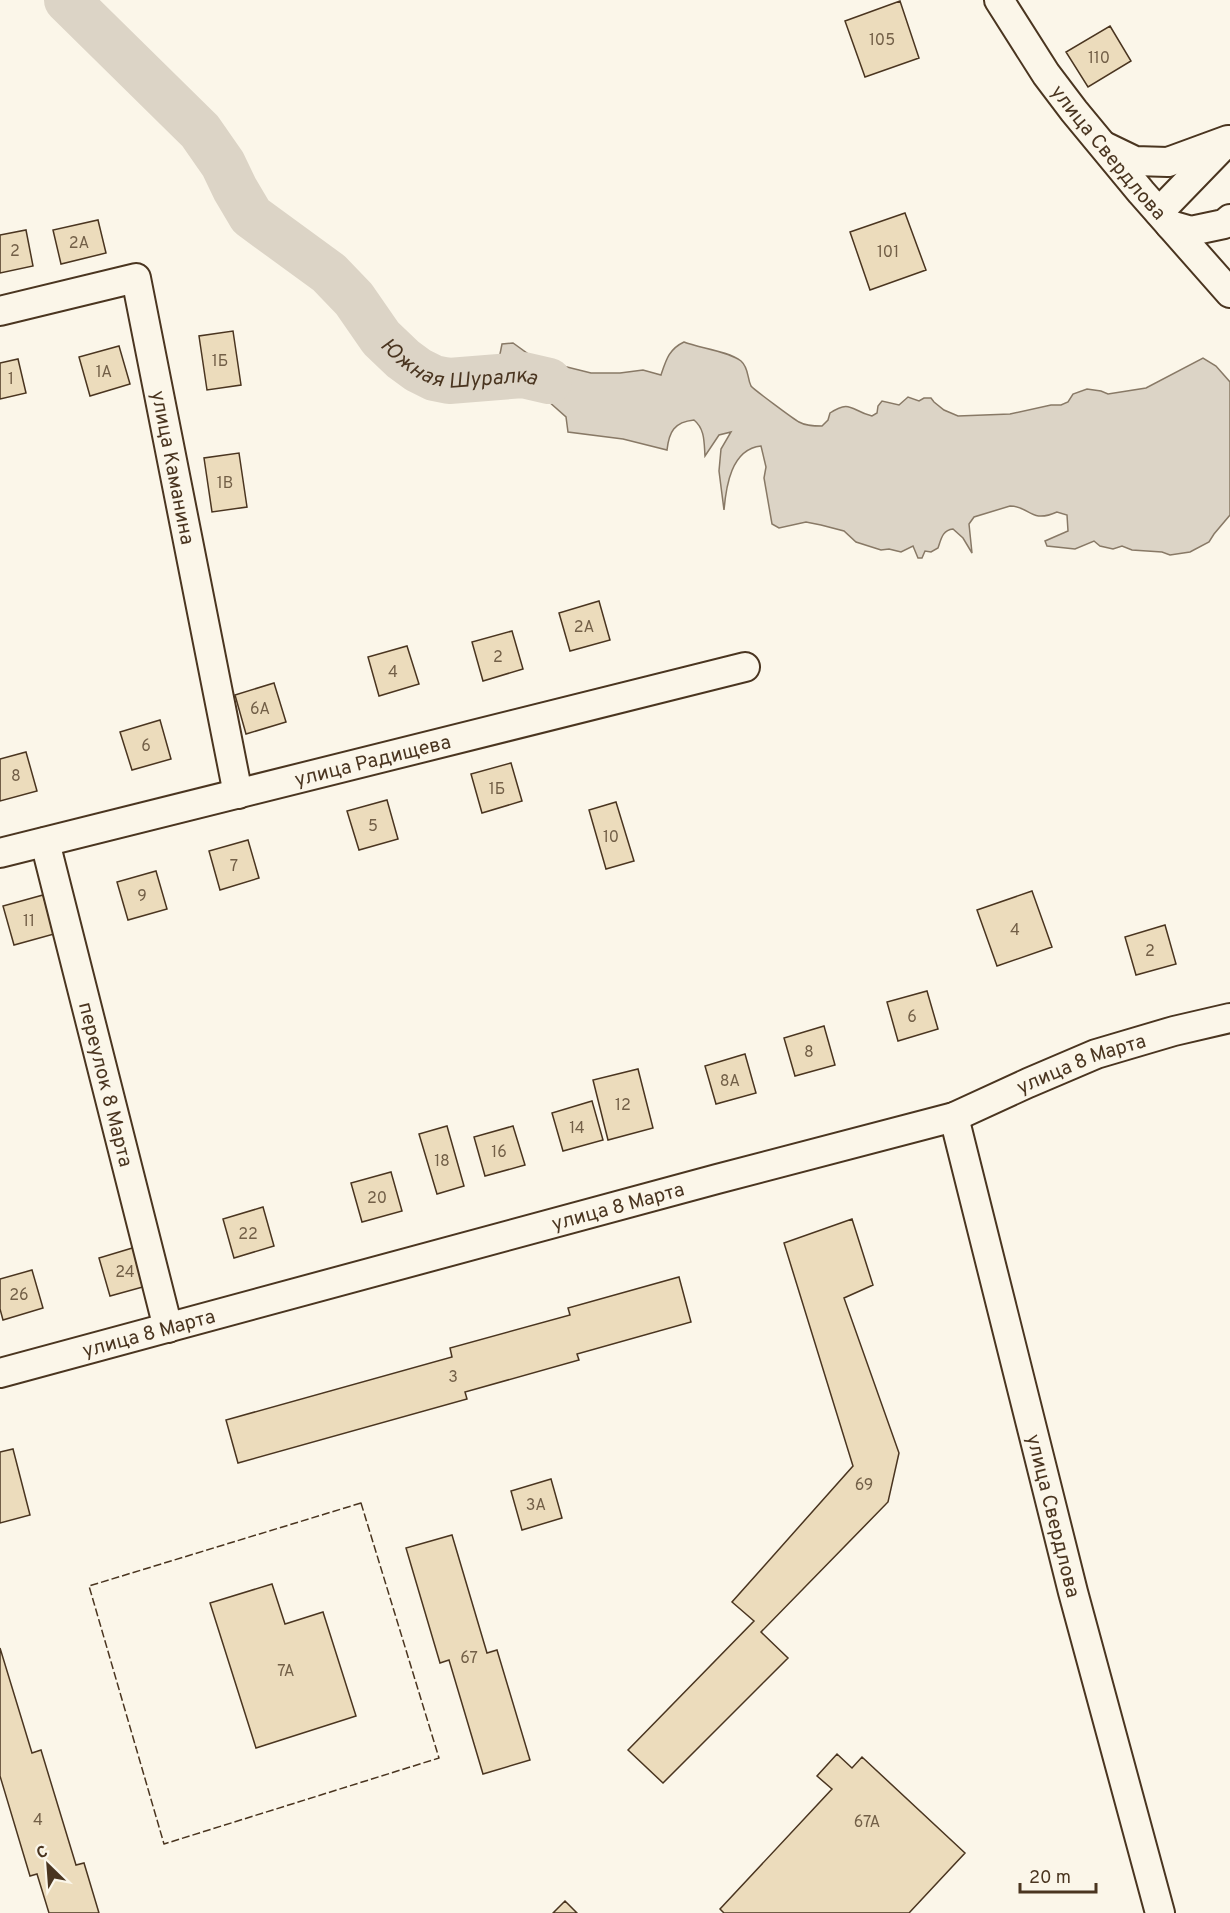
<svg xmlns="http://www.w3.org/2000/svg" width="1230" height="1913" font-family="Overpass,sans-serif">
<rect width="100%" height="100%" fill="#fbf6e9"/>
<path fill="#dcd4c6" stroke="#887966" stroke-width="1.5" d="M 684,342 C 699,348 728,351 741,361 C 749,368 747,378 751,386 C 753,389 795,420 799,422 C 806,426 814,426 822,426 L 828,420 L 830,413 C 851,399 851,411 872,416 L 877,413 L 878,406 L 882,401 L 899,405 L 908,397 L 919,401 L 924,398 L 931,398 L 934,402 L 944,410 L 958,416 L 1010,414 L 1051,405 L 1061,405 L 1068,402 L 1073,394 L 1087,389 L 1101,391 L 1108,394 L 1146,388 L 1203,358 L 1216,366 L 1230,382 L 1230,515 L 1214,534 L 1209,542 L 1190,552 L 1170,555 L 1162,552 L 1132,550 L 1122,546 L 1113,549 L 1100,546 L 1094,541 L 1075,549 L 1047,546 L 1045,541 L 1068,531 L 1067,515 L 1057,512 C 1030,524 1030,506 1010,506 L 974,517 L 969,524 L 972,553 L 963,538 L 953,529 C 942,530 941,540 938,548 L 931,552 L 925,551 L 922,558 L 918,558 L 913,546 L 901,552 L 889,549 L 881,550 L 856,542 L 844,531 L 821,525 L 806,522 L 779,528 L 772,524 L 764,478 L 766,467 L 761,446 C 731,449 726,487 724,510 L 719,471 L 721,449 L 731,432 L 719,435 L 705,456 C 704,442 705,429 694,420 C 674,422 669,432 667,450 L 623,439 L 568,432 L 566,417 L 539,393 L 526,386 L 493,384 L 485,378 L 495,369 L 509,361 L 500,354 L 502,344 L 513,343 L 534,358 L 551,366 L 563,366 L 591,373 L 620,373 L 643,370 L 661,375 C 666,360 669,349 684,342 Z"/>
<g fill="none" stroke-linecap="round" stroke-linejoin="round">
<path stroke="#dcd4c6" stroke-width="46" id="s1" d="M 67,0 L 200,131 L 223,164 L 235,189 L 251,216 L 329,273 L 354,299 L 381,338 L 403,359 L 418,370 L 434,378 L 449,381 L 523,375 L 549,381"/>
</g>
<path fill="#ecdcbc" stroke="#4a3520" stroke-width="1.5" d="M 900,1 L 919,58 L 865,77 L 845,21 Z
M 1110,26 L 1131,61 L 1088,87 L 1066,52 Z
M 905,213 L 926,270 L 870,290 L 850,232 Z
M 98,220 L 106,253 L 61,264 L 53,230 Z
M 26,230 L 33,266 L 0,273 L 0,235 Z
M 233,331 L 241,385 L 207,390 L 199,336 Z
M 119,346 L 130,384 L 90,396 L 79,357 Z
M 18,359 L 26,393 L 0,399 L 0,363 Z
M 239,453 L 247,507 L 212,512 L 204,458 Z
M 599,601 L 610,640 L 570,651 L 559,613 Z
M 512,631 L 523,669 L 483,681 L 472,642 Z
M 407,646 L 419,684 L 379,696 L 368,657 Z
M 274,683 L 286,722 L 246,734 L 235,695 Z
M 160,720 L 171,759 L 132,770 L 120,732 Z
M 26,752 L 37,791 L 0,801 L 0,759 Z
M 511,763 L 522,801 L 482,813 L 471,774 Z
M 387,800 L 398,839 L 359,850 L 347,811 Z
M 616,802 L 634,861 L 606,869 L 589,810 Z
M 248,840 L 259,878 L 220,890 L 209,851 Z
M 156,871 L 167,909 L 128,920 L 117,882 Z
M 1032,891 L 1052,947 L 997,966 L 977,910 Z
M 43,895 L 54,934 L 14,945 L 3,906 Z
M 1165,925 L 1176,964 L 1136,975 L 1125,937 Z
M 927,991 L 938,1029 L 898,1041 L 887,1002 Z
M 824,1026 L 835,1065 L 795,1076 L 784,1038 Z
M 745,1054 L 756,1093 L 716,1104 L 705,1066 Z
M 638,1069 L 653,1128 L 608,1140 L 593,1080 Z
M 592,1101 L 603,1140 L 563,1151 L 552,1113 Z
M 447,1126 L 464,1186 L 437,1194 L 419,1134 Z
M 513,1126 L 525,1165 L 485,1176 L 474,1137 Z
M 391,1172 L 402,1211 L 362,1222 L 351,1183 Z
M 263,1207 L 274,1246 L 234,1258 L 223,1219 Z
M 852,1219 L 873,1285 L 844,1298 L 899,1453 L 888,1502 L 761,1632 L 788,1658 L 663,1783 L 628,1750 L 754,1621 L 732,1602 L 853,1466 L 784,1243 Z
M 139,1246 L 150,1285 L 110,1296 L 99,1258 Z
M 32,1270 L 43,1308 L 3,1320 L 0,1309 L 0,1279 Z
M 679,1277 L 691,1322 L 577,1354 L 579,1360 L 465,1392 L 467,1399 L 238,1463 L 226,1420 L 452,1357 L 450,1348 L 570,1315 L 568,1308 Z
M 13,1449 L 30,1515 L 0,1523 L 0,1452 Z
M 551,1479 L 562,1518 L 522,1530 L 511,1491 Z
M 452,1535 L 487,1653 L 497,1650 L 530,1760 L 483,1774 L 449,1660 L 440,1663 L 406,1548 Z
M 272,1584 L 285,1624 L 323,1612 L 356,1716 L 256,1748 L 210,1603 Z
M 0,1648 L 32,1753 L 41,1750 L 76,1865 L 84,1863 L 99,1913 L 49,1913 L 37,1874 L 30,1876 L 0,1776 Z
M 837,1754 L 852,1768 L 862,1757 L 965,1853 L 909,1913 L 724,1913 L 720,1909 L 832,1789 L 817,1776 Z
M 565,1901 L 577,1913 L 553,1913 Z"/>
<g fill="none" stroke-linecap="round" stroke-linejoin="round">
<defs>
<g id="minor">
<path id="s2" d="M 999,0 L 1046,74 L 1074,111 L 1141,192 L 1230,293"/>
<path d="M 1106,147 L 1135,161 L 1168,162 L 1228,140"/>
<path d="M 1159,212 L 1222,147"/>
<path d="M 1170,225 L 1191,231 L 1224,224 L 1230,219"/>
<path id="s3" d="M 0,311 L 136,278 L 238,794"/>
<path id="s4" d="M 45,842 L 168,1328"/>
<path id="s5" d="M 0,853 L 745,667"/>
<path id="s6" d="M 954,1117 L 1073,1592 L 1160,1913"/>
<path id="s7" d="M 0,1373 L 717,1179 L 954,1117 L 1028,1083 L 1096,1054 L 1174,1031 L 1230,1018"/>
</g>
</defs>
<use href="#minor" stroke="#4a3520" stroke-width="32"/>
<use href="#minor" stroke="#fbf6e9" stroke-width="28"/>
<path stroke="#4a3520" stroke-width="1.5" stroke-dasharray="8 3" stroke-linecap="butt" d="M 361,1503 L 439,1758 L 164,1844 L 89,1586 Z"/>
</g>
<g text-anchor="middle" stroke-width="4.5" stroke-linejoin="round" paint-order="stroke">
<g font-size="16" fill="#725f47">
<text x="882" y="45">105</text>
<text x="1099" y="63">110</text>
<text x="79" y="248">2А</text>
<text x="15" y="256">2</text>
<text x="888" y="257">101</text>
<text x="220" y="366">1Б</text>
<text x="104" y="377">1А</text>
<text x="11" y="384">1</text>
<text x="225" y="488">1В</text>
<text x="584" y="632">2А</text>
<text x="498" y="662">2</text>
<text x="393" y="677">4</text>
<text x="260" y="714">6А</text>
<text x="146" y="751">6</text>
<text x="16" y="781">8</text>
<text x="497" y="794">1Б</text>
<text x="373" y="831">5</text>
<text x="611" y="842">10</text>
<text x="234" y="871">7</text>
<text x="142" y="901">9</text>
<text x="29" y="926">11</text>
<text x="1015" y="935">4</text>
<text x="1150" y="956">2</text>
<text x="912" y="1022">6</text>
<text x="809" y="1057">8</text>
<text x="730" y="1086">8А</text>
<text x="623" y="1110">12</text>
<text x="577" y="1133">14</text>
<text x="499" y="1157">16</text>
<text x="442" y="1166">18</text>
<text x="377" y="1203">20</text>
<text x="248" y="1239">22</text>
<text x="125" y="1277">24</text>
<text x="19" y="1300">26</text>
<text x="453" y="1382">3</text>
<text x="864" y="1490">69</text>
<text x="536" y="1510">3А</text>
<text x="469" y="1663">67</text>
<text x="286" y="1676">7А</text>
<text x="38" y="1825">4</text>
<text x="867" y="1827">67А</text>
</g>
<g font-size="20" fill="#4a3520" stroke="#fbf6e9">
<text dy="7" stroke="none"><textPath href="#s2" startOffset="188">улица Свердлова</textPath></text>
<text dy="7" stroke="none"><textPath href="#s3" startOffset="333">улица Каманина</textPath></text>
<text dy="7" stroke="none"><textPath href="#s5" startOffset="384">улица Радищева</textPath></text>
<text dy="7" stroke="none"><textPath href="#s7" startOffset="1126">улица 8 Марта</textPath></text>
<text dy="7" stroke="none"><textPath href="#s4" startOffset="250">переулок 8 Марта</textPath></text>
<text dy="7" stroke="none"><textPath href="#s7" startOffset="640">улица 8 Марта</textPath></text>
<text dy="7" stroke="none"><textPath href="#s7" startOffset="154">улица 8 Марта</textPath></text>
<text dy="7" stroke="none"><textPath href="#s6" startOffset="411">улица Свердлова</textPath></text>
</g>
<g font-size="21" font-style="italic" fill="#4a3520" stroke="#fbf6e9">
<text dy="7" stroke="none"><textPath href="#s1" startOffset="554">Южная Шуралка</textPath></text>
</g>
</g>
<g transform="translate(48 1865) rotate(335)" stroke="#fbf6e9" stroke-width="4.5" paint-order="stroke">
<path d="M0-4.5L10 22L0 15L-10 22Z" fill="#4a3520"/>
<text y="-9" font-size="16" font-weight="bold" text-anchor="middle" fill="#4a3520">С</text>
</g>
<path d="M1020 1883v9h76v-9" fill="none" stroke="#4a3520" stroke-width="3"/>
<text x="1029" y="1883" font-size="18" fill="#4a3520" stroke="#fbf6e9" stroke-width="4.5" paint-order="stroke">20 m</text>
</svg>
